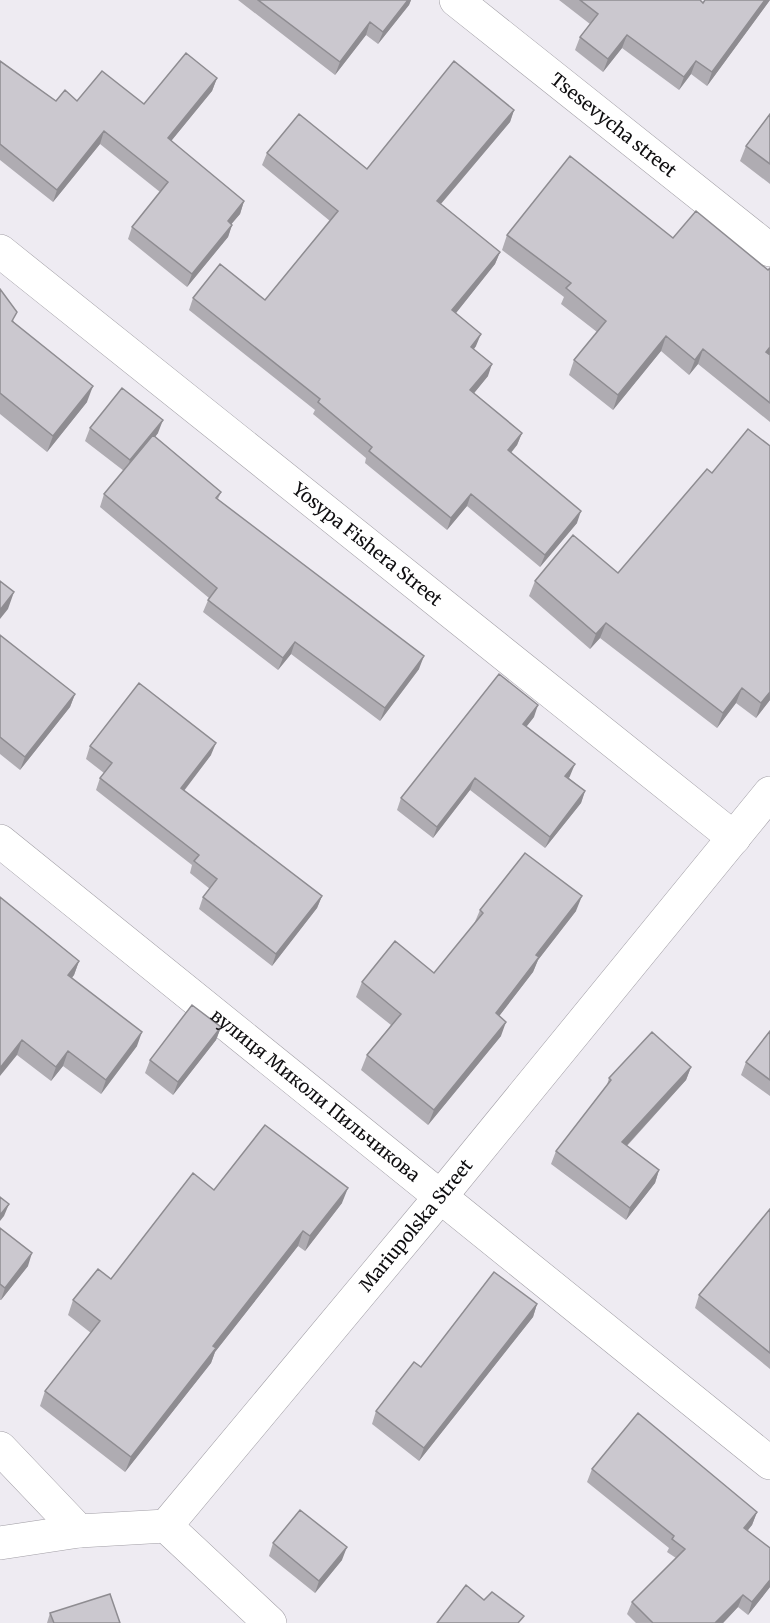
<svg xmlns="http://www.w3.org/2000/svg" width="770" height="1623" font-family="Merriweather,serif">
<rect width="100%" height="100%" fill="#eeebf2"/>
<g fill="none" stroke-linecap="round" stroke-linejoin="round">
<defs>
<g id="street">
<path id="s1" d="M 456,0 L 770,250"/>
<path id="s2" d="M 0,251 L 734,838"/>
<path id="s3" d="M 0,841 L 770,1463"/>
<path d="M 0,1448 L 79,1531"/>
<path d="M 166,1526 L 270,1623"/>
<path id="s4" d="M 0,1543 L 79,1531 L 166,1526 L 441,1196 L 770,793"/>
</g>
</defs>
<use href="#street" stroke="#a29fa6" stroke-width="34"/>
<use href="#street" stroke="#fff" stroke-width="33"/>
</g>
<path fill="#afacb2" d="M 238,0 L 411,0 L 409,5 L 378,44 L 366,35 L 335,75 Z
M 559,0 L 700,0 L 703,3 L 770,0 L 707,86 L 691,74 L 679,90 L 622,48 L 603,72 L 575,50 L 580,37 L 590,24 Z
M 0,61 L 56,101 L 77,101 L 144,104 L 217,78 L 212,91 L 171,141 L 244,201 L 240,214 L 231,224 L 232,225 L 228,237 L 187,287 L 128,239 L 132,227 L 160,192 L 100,144 L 53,202 L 0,160 Z
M 514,110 L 510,122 L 441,204 L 500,252 L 495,264 L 456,313 L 476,346 L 474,349 L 488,376 L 474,393 L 522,433 L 517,445 L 511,453 L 577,523 L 540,567 L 467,506 L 447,530 L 365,463 L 366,458 L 313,414 L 315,410 L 189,310 L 193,298 L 265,300 L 330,221 L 262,165 L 267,153 L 367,169 Z
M 770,114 L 770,184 L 740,161 L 746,146 Z
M 507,235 L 673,238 L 768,270 L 770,268 L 770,422 L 698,364 L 689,375 L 661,351 L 613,410 L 569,375 L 574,360 L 597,332 L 561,304 L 564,297 L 502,250 Z
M 0,289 L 14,322 L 87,402 L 47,452 L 0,414 Z
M 90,428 L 158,433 L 155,437 L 221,492 L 218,499 L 419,669 L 380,721 L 291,654 L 278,670 L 203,612 L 209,598 L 100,507 L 104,494 L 124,471 L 85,441 Z
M 712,473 L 770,700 L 756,718 L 736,703 L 717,728 L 600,638 L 590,649 L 529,596 L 535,581 L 618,573 Z
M 0,635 L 75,694 L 70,707 L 20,770 L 0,754 Z
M 534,717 L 526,727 L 570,776 L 569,778 L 585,791 L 581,803 L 545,848 L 470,790 L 433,838 L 397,810 L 401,798 Z
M 90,746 L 211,755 L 184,791 L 322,896 L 317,908 L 272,966 L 199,909 L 203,897 L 210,889 L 190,873 L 192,865 L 96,790 L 100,778 L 104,773 L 86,759 Z
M 0,897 L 79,961 L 74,975 L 72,978 L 137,1046 L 101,1094 L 63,1066 L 51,1081 L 17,1055 Z
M 480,910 L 576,911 L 538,960 L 533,972 L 499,1016 L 501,1036 L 428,1125 L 361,1070 L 367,1055 L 391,1025 L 356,997 L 362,982 L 434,973 L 474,924 Z
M 221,1027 L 216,1040 L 173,1095 L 145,1073 L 150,1060 Z
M 770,1031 L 770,1096 L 741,1075 L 746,1062 Z
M 691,1067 L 686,1080 L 627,1146 L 659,1170 L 655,1183 L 626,1220 L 551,1164 L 556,1151 L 607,1085 L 609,1078 Z
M 214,1190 L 342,1203 L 305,1251 L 298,1246 L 215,1352 L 211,1363 L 125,1472 L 40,1406 L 45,1391 L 91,1333 L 68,1315 L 73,1300 L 111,1279 Z
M 770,1209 L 770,1369 L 695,1308 L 699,1295 Z
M 0,1228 L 28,1266 L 1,1300 L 0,1300 Z
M 537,1304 L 533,1317 L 419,1461 L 372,1424 L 376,1411 Z
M 592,1469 L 757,1512 L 752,1525 L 748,1530 L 770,1587 L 748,1615 L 738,1607 L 723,1623 L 636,1623 L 627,1614 L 632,1602 L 676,1558 L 667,1552 L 669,1548 L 587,1482 Z
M 273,1543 L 342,1560 L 315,1593 L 269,1556 Z
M 50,1613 L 120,1623 L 47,1623 Z"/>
<path fill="#8e8c91" d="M 408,0 L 411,0 L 409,5 L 378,44 L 383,32 Z
M 765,0 L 770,0 L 707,86 L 712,72 Z
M 370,22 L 366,35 L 335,75 L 340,62 Z
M 627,35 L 622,48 L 603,72 L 608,59 Z
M 696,61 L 691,74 L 679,90 L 684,77 Z
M 217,78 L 212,91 L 163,151 L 168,138 Z
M 514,110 L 510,122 L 433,213 L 437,201 Z
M 104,131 L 100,144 L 53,202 L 57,190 Z
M 244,201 L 240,214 L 223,234 L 228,221 Z
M 232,225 L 228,237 L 187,287 L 192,274 Z
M 500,252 L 495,264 L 448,323 L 452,310 Z
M 481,334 L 476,346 L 466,359 L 471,347 Z
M 666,336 L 661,351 L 613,410 L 618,395 Z
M 770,347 L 770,355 L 766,352 Z
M 703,349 L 698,364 L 689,375 L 695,360 Z
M 492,364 L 488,376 L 466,403 L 470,390 Z
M 93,386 L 87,402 L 47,452 L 53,436 Z
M 163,420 L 158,433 L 126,473 L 130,460 Z
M 522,433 L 517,445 L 503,462 L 508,450 Z
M 471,494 L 467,506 L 447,530 L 451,518 Z
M 581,511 L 577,523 L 540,567 L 545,555 Z
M 14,592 L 8,609 L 0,619 L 0,610 Z
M 606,623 L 600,638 L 590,649 L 596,634 Z
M 295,642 L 291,654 L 278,670 L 283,658 Z
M 424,656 L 419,669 L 380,721 L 385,708 Z
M 742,688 L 736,703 L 717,728 L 723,713 Z
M 770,692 L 770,700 L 756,718 L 761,703 Z
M 75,694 L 70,707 L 20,770 L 25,757 Z
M 538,705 L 534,717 L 519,736 L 523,724 Z
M 216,743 L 211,755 L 176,801 L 181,788 Z
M 575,764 L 570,776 L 561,787 L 565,776 Z
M 475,778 L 470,790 L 433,838 L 437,827 Z
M 585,791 L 581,803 L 545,848 L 550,837 Z
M 322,896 L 317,908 L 272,966 L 276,954 Z
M 582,896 L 576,911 L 538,960 L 533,972 L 490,1028 L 496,1013 L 536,955 Z
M 79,961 L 74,975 L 62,989 L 68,975 Z
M 506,1022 L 501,1036 L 428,1125 L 434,1110 Z
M 221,1027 L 216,1040 L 173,1095 L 178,1082 Z
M 142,1032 L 137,1046 L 101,1094 L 106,1080 Z
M 22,1040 L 17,1055 L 0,1076 L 0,1068 Z
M 68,1051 L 63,1066 L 51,1081 L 56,1067 Z
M 691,1067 L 686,1080 L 618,1155 L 622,1142 Z
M 659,1170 L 655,1183 L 626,1220 L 630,1208 Z
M 348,1188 L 342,1203 L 305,1251 L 310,1236 Z
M 9,1204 L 4,1216 L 0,1221 L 0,1215 Z
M 303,1231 L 298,1246 L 215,1352 L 211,1363 L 125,1472 L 131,1457 L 213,1346 Z
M 32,1253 L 28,1266 L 1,1300 L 5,1288 Z
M 537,1304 L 533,1317 L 419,1461 L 424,1448 Z
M 757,1512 L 752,1525 L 740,1540 L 744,1528 Z
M 347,1547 L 342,1560 L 315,1593 L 319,1581 Z
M 770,1580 L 770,1587 L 748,1615 L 752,1602 Z
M 743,1595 L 738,1607 L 723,1623 L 715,1623 Z"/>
<path fill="#cbc8cf" stroke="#8e8c91" stroke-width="1.5" d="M 258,0 L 408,0 L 383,32 L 370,22 L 340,62 Z
M 580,0 L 700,0 L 703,3 L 705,0 L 765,0 L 712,72 L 696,61 L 684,77 L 627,35 L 608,59 L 580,37 L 598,14 Z
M 186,53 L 217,78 L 168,138 L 244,201 L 228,221 L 232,225 L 192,274 L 132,227 L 168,182 L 104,131 L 57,190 L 0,144 L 0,61 L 56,101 L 65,90 L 77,101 L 102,71 L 144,104 Z
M 454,61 L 514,110 L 437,201 L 500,252 L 452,310 L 481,334 L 471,347 L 492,364 L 470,390 L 522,433 L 508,450 L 581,511 L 545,555 L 471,494 L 451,518 L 369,451 L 372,447 L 318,402 L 320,399 L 193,298 L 220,264 L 265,300 L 338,211 L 267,153 L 299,114 L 367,169 Z
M 770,114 L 770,164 L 746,146 Z
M 570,156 L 673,238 L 696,211 L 768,270 L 770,268 L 770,347 L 766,352 L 770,355 L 770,403 L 703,349 L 695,360 L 666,336 L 618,395 L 574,360 L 606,321 L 566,288 L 571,283 L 507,235 Z
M 0,289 L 17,312 L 12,321 L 93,386 L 53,436 L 0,393 Z
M 122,388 L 163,420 L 130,460 L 90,428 Z
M 748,429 L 770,446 L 770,692 L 761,703 L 742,688 L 723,713 L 606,623 L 596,634 L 535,581 L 573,535 L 618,573 L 707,469 L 712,473 Z
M 153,435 L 221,492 L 216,498 L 424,656 L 385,708 L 295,642 L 283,658 L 208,600 L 217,588 L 104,494 Z
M 0,581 L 14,592 L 0,610 Z
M 0,635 L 75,694 L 25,757 L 0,737 Z
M 499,674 L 538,705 L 523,724 L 575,764 L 565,776 L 585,791 L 550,837 L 475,778 L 437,827 L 401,798 Z
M 139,683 L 216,743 L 181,788 L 322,896 L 276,954 L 203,897 L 217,879 L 194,861 L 199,855 L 100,778 L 112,763 L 90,746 Z
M 525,853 L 582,896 L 536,955 L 539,957 L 496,1013 L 506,1022 L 434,1110 L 367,1055 L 401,1014 L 362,982 L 395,941 L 434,973 L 483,913 L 480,910 Z
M 0,897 L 79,961 L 68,975 L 142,1032 L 106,1080 L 68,1051 L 56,1067 L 22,1040 L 0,1068 Z
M 192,1005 L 221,1027 L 178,1082 L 150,1060 Z
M 770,1031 L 770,1080 L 746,1062 Z
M 652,1032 L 691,1067 L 622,1142 L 659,1170 L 630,1208 L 556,1151 L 611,1080 L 609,1078 Z
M 265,1125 L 348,1188 L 310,1236 L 303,1231 L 213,1346 L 216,1348 L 131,1457 L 45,1391 L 100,1321 L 73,1300 L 98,1269 L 111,1279 L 193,1173 L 214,1190 Z
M 0,1197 L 9,1204 L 0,1215 Z
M 770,1209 L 770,1353 L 699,1295 Z
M 0,1228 L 32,1253 L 5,1288 L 0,1284 Z
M 494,1272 L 537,1304 L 424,1448 L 376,1411 L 414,1362 L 421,1367 Z
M 638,1413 L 757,1512 L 744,1528 L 770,1548 L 770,1580 L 752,1602 L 743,1595 L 715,1623 L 653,1623 L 632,1602 L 685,1549 L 672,1539 L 674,1536 L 592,1469 Z
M 300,1510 L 347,1547 L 319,1581 L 273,1543 Z
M 466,1585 L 484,1600 L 492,1592 L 524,1616 L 518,1623 L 437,1623 Z
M 110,1594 L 120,1623 L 54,1623 L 50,1613 Z"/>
<g text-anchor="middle" stroke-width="4.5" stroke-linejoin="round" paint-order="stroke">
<g font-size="18" fill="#0f0e10" stroke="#fbf8ff">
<text dy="6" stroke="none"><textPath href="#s1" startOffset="201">Tsesevycha street</textPath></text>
<text dy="6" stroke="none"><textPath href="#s2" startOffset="470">Yosypa Fishera Street</textPath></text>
<text dy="6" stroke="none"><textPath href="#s3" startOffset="405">вулиця Миколи Пильчикова</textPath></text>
<text dy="6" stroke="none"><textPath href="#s4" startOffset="558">Mariupolska Street</textPath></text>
</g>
</g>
</svg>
